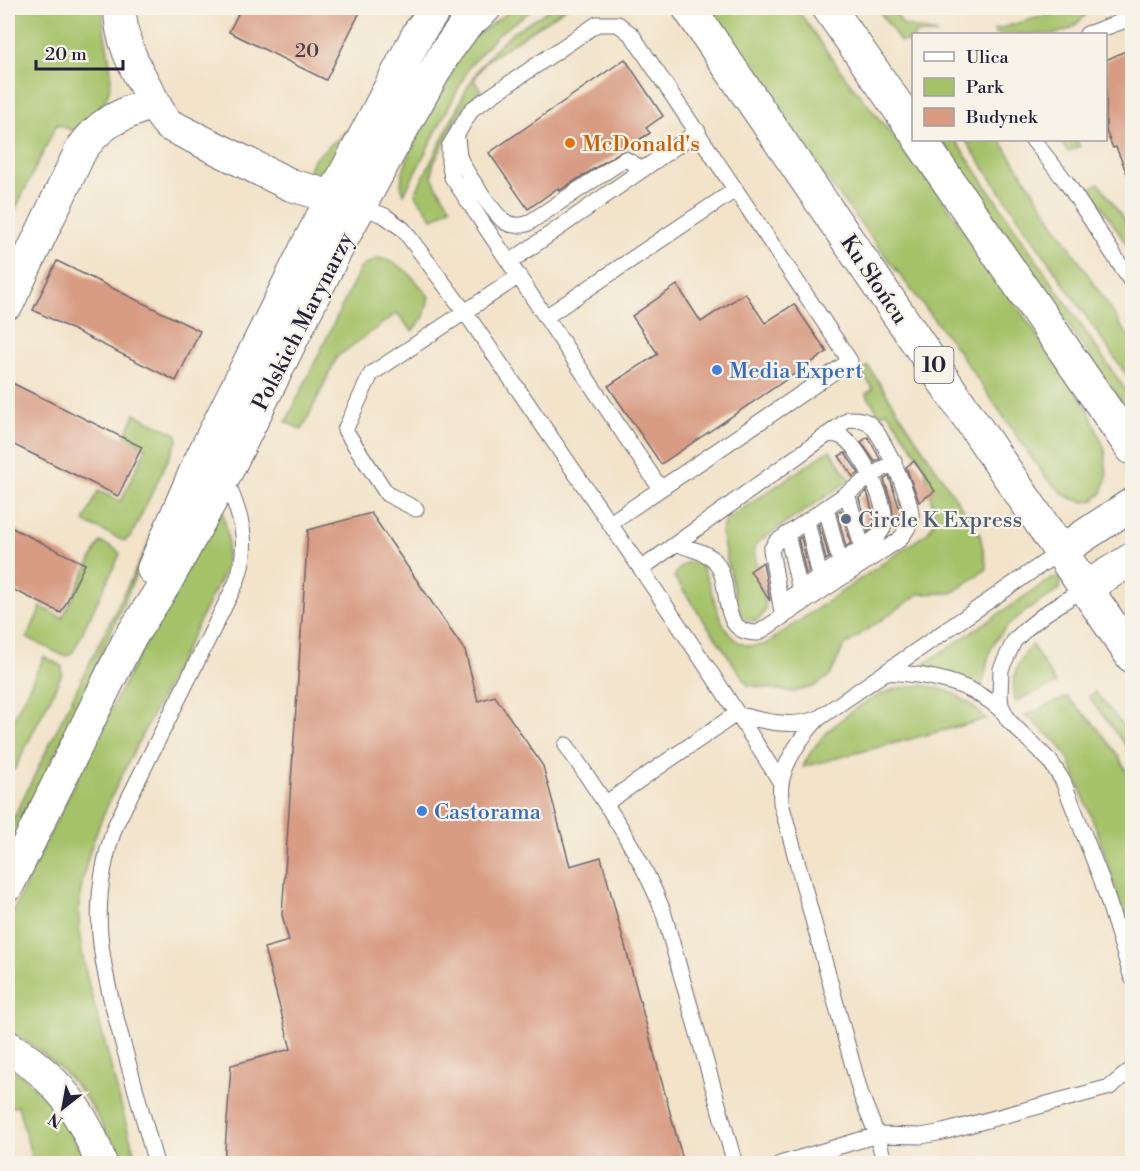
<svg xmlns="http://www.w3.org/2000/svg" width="1140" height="1171" font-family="'Libre Bodoni',serif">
<rect width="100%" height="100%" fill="#f7f3e8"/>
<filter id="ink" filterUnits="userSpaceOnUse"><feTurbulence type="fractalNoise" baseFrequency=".0167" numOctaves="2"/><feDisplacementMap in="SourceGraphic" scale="12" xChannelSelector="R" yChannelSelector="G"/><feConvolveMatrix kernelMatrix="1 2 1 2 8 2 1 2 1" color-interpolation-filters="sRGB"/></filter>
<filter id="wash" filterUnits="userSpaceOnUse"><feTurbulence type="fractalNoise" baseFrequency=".008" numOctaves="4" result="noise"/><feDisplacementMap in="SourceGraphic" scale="24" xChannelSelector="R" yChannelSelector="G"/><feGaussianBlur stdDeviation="1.35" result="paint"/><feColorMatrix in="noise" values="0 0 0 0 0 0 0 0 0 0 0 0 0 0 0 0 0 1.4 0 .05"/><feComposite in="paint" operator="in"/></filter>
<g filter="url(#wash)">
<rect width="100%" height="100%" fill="#f2e3c9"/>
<path fill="#a5c269" stroke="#647252" stroke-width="1.5" d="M 8,8 L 103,8 C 100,42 125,80 99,109 C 92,118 81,124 73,131 L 57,124 L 8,224 Z
M 513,8 L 535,8 L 497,35 L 470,66 L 404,194 L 401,185 L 402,175 L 408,156 L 458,59 L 476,36 Z
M 552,8 L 566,8 L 486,61 L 474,80 L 481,91 L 459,113 L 433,165 L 432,176 L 437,187 L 451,207 L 433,219 L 415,194 L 467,88 L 480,67 L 497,47 L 512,33 Z
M 707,8 L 796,8 L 846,78 L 932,184 L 1087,407 L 1105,450 L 1107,477 L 1102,493 L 1094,500 L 1085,502 L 1073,499 L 1065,495 L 1045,477 L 956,348 L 789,130 Z
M 877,8 L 901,8 L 896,13 L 903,25 L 938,34 L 914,34 L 913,42 L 900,41 Z
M 1071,8 L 1093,8 L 1072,28 L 1056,34 L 995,34 L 994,30 Z
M 359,120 L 334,167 L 316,176 L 307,176 L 312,161 Z
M 941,140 L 955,140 L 1132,400 L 1132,418 Z
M 965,140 L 1000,140 L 1132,342 L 1132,383 Z
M 1059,140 L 1076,140 L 1080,146 L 1068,152 Z
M 1099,183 L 1132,232 L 1132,253 L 1090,188 Z
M 379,258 C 402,262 416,280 429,297 L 424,317 L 412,331 L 397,313 L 337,357 L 302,430 L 286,422 L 360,269 L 364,265 Z
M 868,366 L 980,535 L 987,569 L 952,593 L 919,594 L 844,646 L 830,676 L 813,687 L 793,692 L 748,685 L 674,577 C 680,565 685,561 699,562 C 715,585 716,637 745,645 C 750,647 758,645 764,645 L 927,533 L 934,522 L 933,509 L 924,464 L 887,411 L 880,415 L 866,394 L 873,389 L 861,371 Z
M 135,414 L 176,434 L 178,439 L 131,536 L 124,541 L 84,522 L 98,491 L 121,501 L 146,448 L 125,436 Z
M 830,450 L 850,480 L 757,543 L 754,551 L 766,608 C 761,622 752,624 740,616 L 721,533 L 724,523 L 729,518 Z
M 221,501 L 228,539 L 226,568 C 201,618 176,668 151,718 C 121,777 81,845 79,912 C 78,953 91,993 102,1032 C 113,1076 125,1120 137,1163 L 119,1163 C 96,1102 65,1062 8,1031 L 8,921 L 108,714 Z
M 158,524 L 82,698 L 8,850 L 8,829 Z
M 100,542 L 116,549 L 120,554 L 73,652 L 67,656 L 62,655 L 27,638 L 41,607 L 62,618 Z
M 1052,578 L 1059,578 L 1061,581 L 1060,589 C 1037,605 1005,620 992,647 C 985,661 987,677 981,688 L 925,669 L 926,663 Z
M 1032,645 L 1056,684 L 1015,701 C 1010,679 1017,661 1032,645 Z
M 44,657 L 62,666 L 62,674 L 15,769 L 8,773 L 8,730 Z
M 920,685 C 950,688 965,698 987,719 L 803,767 C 817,734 858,702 892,690 C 900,687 911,687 920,685 Z
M 1095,692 L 1132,737 L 1132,754 L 1089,697 Z
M 1067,697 L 1096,726 L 1117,754 L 1132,782 L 1132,941 L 1097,831 L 1068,758 L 1057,742 L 1025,715 Z
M 8,1065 C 46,1094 68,1118 85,1163 L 33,1163 L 18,1106 L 8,1108 Z"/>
<g id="blocks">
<path fill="#d89b83" d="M 241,8 L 362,8 L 326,80 L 229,32 Z
M 1132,48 L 1132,186 L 1116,147 L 1113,148 L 1106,131 L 1106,60 Z
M 625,59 L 663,116 L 646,128 L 650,133 L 559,191 L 558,188 L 528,209 L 489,153 Z
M 57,261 L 200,331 L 176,381 L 33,310 Z
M 677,285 L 701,322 L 745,293 L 765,323 L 794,304 L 827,352 L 661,464 L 608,386 L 658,354 L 632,316 Z
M 8,381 L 142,447 L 118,496 L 8,442 Z
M 868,437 L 880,459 L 875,462 L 861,442 Z
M 845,453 L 859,473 L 853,477 L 839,456 Z
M 914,461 L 935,491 L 919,502 L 906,467 Z
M 889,476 L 901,513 L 894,519 L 891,501 L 884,480 Z
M 867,491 L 874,517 L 874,524 L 868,532 L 859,498 Z
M 841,510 L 851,543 L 846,547 L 837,512 Z
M 371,513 L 465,651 L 478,701 L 495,696 L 543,766 L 570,866 L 601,857 L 684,1164 L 224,1164 L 231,1065 L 291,1049 L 264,948 L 289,941 L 282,915 L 308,530 Z
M 820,524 L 829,558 L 826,560 L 818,525 Z
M 8,526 L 85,564 L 61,613 L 8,587 Z
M 801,537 L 809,572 L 806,574 L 798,539 Z
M 763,562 L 770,601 L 750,571 Z"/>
</g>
</g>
<g filter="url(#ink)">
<use href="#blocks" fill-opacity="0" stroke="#6b666d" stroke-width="1.5"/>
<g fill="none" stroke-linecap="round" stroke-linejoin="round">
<defs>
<path id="service" d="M 1087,34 L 1132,18
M 457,138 C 458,144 458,151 459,156 C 463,169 494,214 505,222 C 512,226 519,226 527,224 L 625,159 L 643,169
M 1033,140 L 1067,183 L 1132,283
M 356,204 L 385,216 L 403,229 L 465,312 L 641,569 L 723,691 L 781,783
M 510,262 L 698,131
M 547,316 L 735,190
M 847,493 L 862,547
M 826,508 L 840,562
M 416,509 L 387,494 L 345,430 L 371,374 L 519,276
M 807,521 L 820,576
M 610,523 L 850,361 L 632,35 L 618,24 L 597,24 L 472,109 L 449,147 L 449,162 L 452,177 L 660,488
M 787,534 L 800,590
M 641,569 L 849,419 C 857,419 865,419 871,425 C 884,439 914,502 911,520 C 909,528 904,534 899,540 L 758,633 C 716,634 734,585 715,561 C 705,550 689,550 677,543
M 1086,587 L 1046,613 L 1026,629 L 1014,641 L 1001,669 L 1000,696 L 1001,705 L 1008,720 L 1050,761 L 1063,781 L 1102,881 L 1132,978
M 782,603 L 877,537 C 880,533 883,530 884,525 C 888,504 862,451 844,438 C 838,434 833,434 826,435
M 782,612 L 771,550 L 776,542 L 894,461
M 885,672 C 928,674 972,682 1004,713
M 819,718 C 803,734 784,762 781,784 C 780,790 781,797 781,803 L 861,1095 L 877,1135 L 885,1164
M 566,745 C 602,798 639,850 663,911 L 735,1164
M 606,803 L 736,714 C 762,721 793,729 819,718 L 1061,551
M 156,1164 C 145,1124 134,1084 123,1044 C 101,963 86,907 116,824 L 236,583 C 252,541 240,516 225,476
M 780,1164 L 877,1135 L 921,1136 L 943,1132 L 1110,1087 L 1132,1069"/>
<path id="minor" d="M 120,8 C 120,40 134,66 149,93 C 155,105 160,116 169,125 L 291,185 L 333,197
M 8,303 L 81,150 C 103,119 120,116 154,102
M 1061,551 L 1132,504
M 153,569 L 198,465 L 308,244 L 419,32 L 436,8
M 1086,587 L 1132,559
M 8,885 L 128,641 L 166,582 L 225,475 L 332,258 L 386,158 L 445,53 L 464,27 L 485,8
M 8,1047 C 53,1074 85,1113 101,1164"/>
<path id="primary" d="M 689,8 L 1132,656
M 829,8 L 914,130
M 920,140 L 1132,448"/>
</defs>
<use href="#service" stroke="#6b666d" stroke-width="17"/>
<use href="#minor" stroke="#6b666d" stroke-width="34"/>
<use href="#primary" stroke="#6b666d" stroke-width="35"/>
<use href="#service" stroke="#fff" stroke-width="15"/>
<use href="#minor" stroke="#fff" stroke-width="32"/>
<use href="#primary" stroke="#fff" stroke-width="33"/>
</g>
</g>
<circle fill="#e8710a" stroke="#f7f3e8" stroke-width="2" cx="570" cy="143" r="6"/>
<g fill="#3f7fe0" stroke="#f7f3e8" stroke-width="2">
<circle cx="717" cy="370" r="6"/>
<circle cx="422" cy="811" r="6"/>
</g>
<circle fill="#5c6f8a" stroke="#f7f3e8" stroke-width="2" cx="846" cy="519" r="6"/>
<g text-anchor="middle" stroke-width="4.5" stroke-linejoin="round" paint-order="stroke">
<g font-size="20" fill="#50404d">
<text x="307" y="57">20</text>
</g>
<rect fill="#f7f3e8" stroke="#62616f" stroke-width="1.5" x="914.5" y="347" width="39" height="36" rx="4.5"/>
<g font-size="21" font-weight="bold" fill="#22223b">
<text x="934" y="372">10</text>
</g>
<g font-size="22" fill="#c56008" stroke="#f7f3e8" text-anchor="start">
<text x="582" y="151">McDonald's</text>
</g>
<g font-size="22" fill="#22223b" stroke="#f7f3e8">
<text transform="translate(875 279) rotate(56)" y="8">Ku Słońcu</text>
<text transform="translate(302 321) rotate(-63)" y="8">Polskich Marynarzy</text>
</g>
<g font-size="22" fill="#366cbe" stroke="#f7f3e8" text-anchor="start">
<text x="729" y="378">Media Expert</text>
<text x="434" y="819">Castorama</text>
</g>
<g font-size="22" fill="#4e5e75" stroke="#f7f3e8" text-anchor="start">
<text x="858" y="527">Circle K Express</text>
</g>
</g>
<rect width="1140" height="1171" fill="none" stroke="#f7f3e8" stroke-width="30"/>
<rect x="912" y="33" width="195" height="108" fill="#f7f3e8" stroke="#a29fa3" stroke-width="1.5"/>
<rect x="924" y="52" width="30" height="9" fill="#ffffff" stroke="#a29fa3" stroke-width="1.5"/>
<text x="966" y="63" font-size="18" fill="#22223b">Ulica</text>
<rect x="924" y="78" width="30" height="18" fill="#a5c269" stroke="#a29fa3" stroke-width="1.5"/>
<text x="966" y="93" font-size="18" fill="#22223b">Park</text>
<rect x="924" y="108" width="30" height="18" fill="#d89b83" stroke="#a29fa3" stroke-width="1.5"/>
<text x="966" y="123" font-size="18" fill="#22223b">Budynek</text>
<g transform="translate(63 1108) rotate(211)" stroke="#f7f3e8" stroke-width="4.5" paint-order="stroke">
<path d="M0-4.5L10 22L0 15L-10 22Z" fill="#22223b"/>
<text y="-9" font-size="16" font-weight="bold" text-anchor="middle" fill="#22223b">N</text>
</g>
<path d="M36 60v9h87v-9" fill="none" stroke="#22223b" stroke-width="3"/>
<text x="45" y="60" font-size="18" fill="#22223b" stroke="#f7f3e8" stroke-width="4.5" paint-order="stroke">20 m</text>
</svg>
